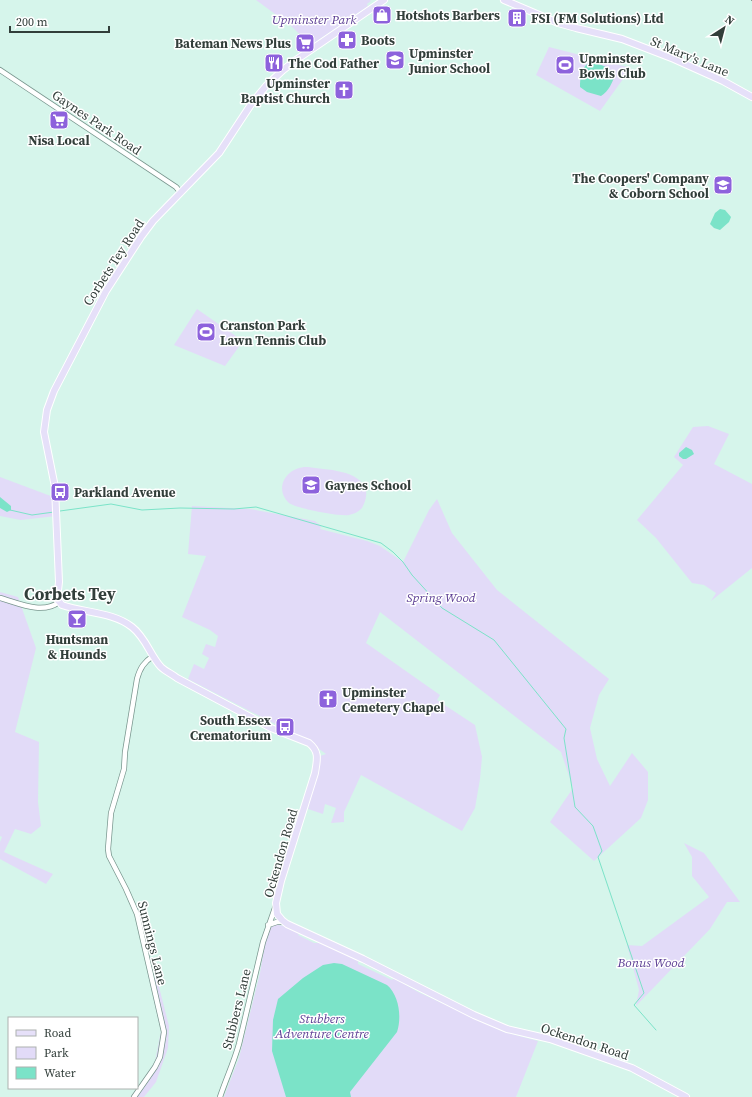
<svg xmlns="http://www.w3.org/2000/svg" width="752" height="1097" font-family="'Source Serif 4',serif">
<rect width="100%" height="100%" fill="#d6f5eb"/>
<path fill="#e2dbf8" d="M 256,0 L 370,0 L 371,1 L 367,4 L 368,6 L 311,45 L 290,25 Z
M 549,47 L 631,68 L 600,111 L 536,75 Z
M 197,309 L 243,341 L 225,366 L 174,345 Z
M 708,426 L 729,434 L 714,464 L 752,484 L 752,568 L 711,601 L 716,593 L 704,585 L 692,583 L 656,538 L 637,520 L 683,465 L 674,457 L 693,427 Z
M 308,467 C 325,470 361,469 366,491 C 367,496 365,503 362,508 C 358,512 354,514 349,515 C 341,517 295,508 289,503 C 273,488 287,466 308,467 Z
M 0,477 L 56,498 L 56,516 L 21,520 L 0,516 Z
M 437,499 L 452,533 L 497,590 L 609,679 L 599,695 L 590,728 L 597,759 L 610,786 L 632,753 L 648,772 L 648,800 L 641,818 L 594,861 L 550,822 L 573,788 L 561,752 L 380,612 L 366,643 L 440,695 L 437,700 L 475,725 L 482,757 L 480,779 L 475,808 L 462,831 L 361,775 L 344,812 L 344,822 L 331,823 L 336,808 L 325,804 L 323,814 L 308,809 L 320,756 L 326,754 L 308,741 L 188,679 L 194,664 L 204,669 L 209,658 L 202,654 L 206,644 L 215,647 L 218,636 L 210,630 L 182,617 L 206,556 L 188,554 L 192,506 L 250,509 L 315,521 L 321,526 L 320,529 L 367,541 L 380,546 L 403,562 L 429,510 Z
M 0,592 L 18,597 L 36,648 L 15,732 L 39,742 L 38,802 L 41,826 L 31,834 L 15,829 L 4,852 L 53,874 L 46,884 L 0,859 L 0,842 L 2,837 L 0,836 Z
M 684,843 L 704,853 L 740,902 L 727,902 L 710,929 L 636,1006 L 639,990 L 627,945 L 642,946 L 709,897 L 692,876 L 692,857 Z
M 275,925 C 284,925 292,927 299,934 L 298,935 L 314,943 L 322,943 L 358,961 L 358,964 L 392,980 L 394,978 L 418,992 L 504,1032 L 538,1041 L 516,1097 L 224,1097 L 239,1058 L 260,973 L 266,938 L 270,928 Z
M 148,974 L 157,979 L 169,1026 L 168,1048 L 156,1082 L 144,1097 L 131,1097 L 155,1062 L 161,1031 Z"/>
<path fill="#7be3c8" d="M 589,63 C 600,63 607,66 615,75 C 612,83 609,91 601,96 L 587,92 L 580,87 C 580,79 581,67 589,63 Z
M 720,209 L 725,210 L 731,217 L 729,222 L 720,230 L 714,228 L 710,224 L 715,213 Z
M 686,447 L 692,450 L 694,454 L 686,459 L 683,459 L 679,456 L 679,453 Z
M 0,497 L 11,506 L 11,510 L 7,512 L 0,508 Z
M 334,963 L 342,964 L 387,985 C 399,995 402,1017 397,1032 L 350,1092 L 351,1097 L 286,1097 L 272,1051 L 273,1020 L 278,999 L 303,978 L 323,965 Z"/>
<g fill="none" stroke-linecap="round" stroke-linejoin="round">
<path stroke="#7be3c8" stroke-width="1" d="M 10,510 L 32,515 L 54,512
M 60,511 L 111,504 L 142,510 L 180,508 L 234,509 L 256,507 L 381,543 L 393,552 L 403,562 L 412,575 L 442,608 L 494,640 L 566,729 L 564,738 L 575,807 L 593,826 L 602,851 L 598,857 L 644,993 L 634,1005 L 656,1030"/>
<defs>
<path id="minor" d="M 0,70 L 176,187 L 181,193
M 0,598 C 18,603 42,615 59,602
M 268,925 L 277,922 L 283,922
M 134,1097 L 155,1067 L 160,1057 L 164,1032 L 137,914 L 126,889 L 109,856 L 108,849 L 111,813 L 124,769 L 125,752 L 137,679 C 140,668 144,662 153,656
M 220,1097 C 226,1079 234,1062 239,1044 L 263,942 L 276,905"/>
<path id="major" d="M 384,0 L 296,60 L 283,70 L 266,86 L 252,103 L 219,153 L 153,221 L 141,237 L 106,291 L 54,391 L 47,410 L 44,432 L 55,487 L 59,582 L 57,599 L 62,605 C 85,613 113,612 132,627 C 146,638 150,655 161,667 C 165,671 172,674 177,678 L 271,728 L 309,743 C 320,752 317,760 315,773 L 281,881 L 276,903 L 277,914 L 282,920 L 287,924 L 363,959 L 474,1015 L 507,1029 L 550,1039 L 632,1068 L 686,1097
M 504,0 L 558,23 L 576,28 L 622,39 L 674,59 L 723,81 L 752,97"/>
</defs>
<use href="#minor" stroke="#7a978f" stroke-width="6"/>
<use href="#major" stroke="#fff" stroke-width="8"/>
<use href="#minor" stroke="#fff" stroke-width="4.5"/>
<use href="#major" stroke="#e6e0f9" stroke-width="6"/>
<path stroke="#849a93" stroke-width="1" stroke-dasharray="6 3" stroke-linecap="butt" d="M 751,0 L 752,1"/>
</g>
<defs>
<symbol id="shop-square" viewBox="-11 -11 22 22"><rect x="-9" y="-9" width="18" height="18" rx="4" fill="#8d62dc" stroke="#fff"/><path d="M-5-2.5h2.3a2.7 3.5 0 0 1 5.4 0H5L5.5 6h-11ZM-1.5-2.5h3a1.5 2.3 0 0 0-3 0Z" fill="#fff"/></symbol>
<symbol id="building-square" viewBox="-11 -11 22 22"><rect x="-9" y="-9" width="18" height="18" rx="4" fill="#8d62dc" stroke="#fff"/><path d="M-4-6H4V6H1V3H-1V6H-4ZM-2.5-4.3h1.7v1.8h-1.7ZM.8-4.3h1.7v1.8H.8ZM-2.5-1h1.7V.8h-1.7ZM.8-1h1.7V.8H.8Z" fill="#fff"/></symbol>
<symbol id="pharmacy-square" viewBox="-11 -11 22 22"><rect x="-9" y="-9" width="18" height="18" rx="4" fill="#8d62dc" stroke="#fff"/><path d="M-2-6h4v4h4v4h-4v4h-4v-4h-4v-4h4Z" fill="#fff"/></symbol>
<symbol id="supermarket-square" viewBox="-11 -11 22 22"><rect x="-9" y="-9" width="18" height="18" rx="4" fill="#8d62dc" stroke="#fff"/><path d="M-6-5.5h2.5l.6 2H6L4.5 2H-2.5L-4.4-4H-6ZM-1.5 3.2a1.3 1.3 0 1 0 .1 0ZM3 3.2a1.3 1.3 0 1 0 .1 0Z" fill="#fff"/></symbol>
<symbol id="school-square" viewBox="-11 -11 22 22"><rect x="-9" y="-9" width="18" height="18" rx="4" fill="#8d62dc" stroke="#fff"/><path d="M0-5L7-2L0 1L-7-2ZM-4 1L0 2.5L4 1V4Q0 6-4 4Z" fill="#fff"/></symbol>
<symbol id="restaurant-square" viewBox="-11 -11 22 22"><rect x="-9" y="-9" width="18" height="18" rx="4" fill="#8d62dc" stroke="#fff"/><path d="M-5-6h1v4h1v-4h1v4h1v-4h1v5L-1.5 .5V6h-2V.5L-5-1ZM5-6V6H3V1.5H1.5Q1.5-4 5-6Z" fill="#fff"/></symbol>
<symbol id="stadium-square" viewBox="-11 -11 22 22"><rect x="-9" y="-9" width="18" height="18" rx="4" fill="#8d62dc" stroke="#fff"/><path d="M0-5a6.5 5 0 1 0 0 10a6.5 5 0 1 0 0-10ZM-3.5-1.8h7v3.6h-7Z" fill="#fff"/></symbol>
<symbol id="church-square" viewBox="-11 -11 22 22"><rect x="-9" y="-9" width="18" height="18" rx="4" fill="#8d62dc" stroke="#fff"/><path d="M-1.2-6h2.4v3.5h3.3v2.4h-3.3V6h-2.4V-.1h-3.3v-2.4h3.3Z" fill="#fff"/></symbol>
<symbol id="bus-square" viewBox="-11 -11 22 22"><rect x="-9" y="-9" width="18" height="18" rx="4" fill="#8d62dc" stroke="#fff"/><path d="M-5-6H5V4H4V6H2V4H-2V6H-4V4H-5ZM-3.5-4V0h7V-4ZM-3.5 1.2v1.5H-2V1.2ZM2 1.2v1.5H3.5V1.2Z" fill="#fff"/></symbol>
<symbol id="bar-square" viewBox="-11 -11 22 22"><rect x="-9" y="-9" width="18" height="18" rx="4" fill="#8d62dc" stroke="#fff"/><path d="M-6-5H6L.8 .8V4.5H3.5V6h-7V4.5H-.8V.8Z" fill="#fff"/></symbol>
</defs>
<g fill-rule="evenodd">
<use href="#shop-square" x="371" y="4" width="22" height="22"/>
<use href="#building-square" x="506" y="7" width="22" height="22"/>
<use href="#pharmacy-square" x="336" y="29" width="22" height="22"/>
<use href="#supermarket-square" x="294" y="32" width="22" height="22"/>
<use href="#school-square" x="384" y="49" width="22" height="22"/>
<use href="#restaurant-square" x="263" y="52" width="22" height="22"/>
<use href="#stadium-square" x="554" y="54" width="22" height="22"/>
<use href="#church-square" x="333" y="79" width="22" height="22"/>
<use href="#supermarket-square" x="48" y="109" width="22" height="22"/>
<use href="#school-square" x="712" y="174" width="22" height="22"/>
<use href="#stadium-square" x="195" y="321" width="22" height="22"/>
<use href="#school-square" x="300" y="474" width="22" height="22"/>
<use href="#bus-square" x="49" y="481" width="22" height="22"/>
<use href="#bar-square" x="66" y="608" width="22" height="22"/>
<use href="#church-square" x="317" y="688" width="22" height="22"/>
<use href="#bus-square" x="274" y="716" width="22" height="22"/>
</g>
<g text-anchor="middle" stroke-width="3" stroke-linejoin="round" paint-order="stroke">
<g font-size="13" font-weight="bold" fill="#323e3a" stroke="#fff" text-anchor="start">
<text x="396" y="20">Hotshots Barbers</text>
<text x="531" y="23">FSI (FM Solutions) Ltd</text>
<text x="361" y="45">Boots</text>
<text x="291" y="48" text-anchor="end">Bateman News Plus</text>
<text x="409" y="58">Upminster<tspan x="409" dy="15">Junior School</tspan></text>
<text x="579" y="63">Upminster<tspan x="579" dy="15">Bowls Club</tspan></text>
<text x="288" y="68">The Cod Father</text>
<text x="330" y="88" text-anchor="end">Upminster<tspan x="330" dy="15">Baptist Church</tspan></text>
<text x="59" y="145" text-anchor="middle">Nisa Local</text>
<text x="709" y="183" text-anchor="end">The Coopers' Company<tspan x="709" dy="15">&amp; Coborn School</tspan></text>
<text x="220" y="330">Cranston Park<tspan x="220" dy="15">Lawn Tennis Club</tspan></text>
<text x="325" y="490">Gaynes School</text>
<text x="74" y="497">Parkland Avenue</text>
<text x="77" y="644" text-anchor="middle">Huntsman<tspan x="77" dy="15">&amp; Hounds</tspan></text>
<text x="342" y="697">Upminster<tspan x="342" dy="15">Cemetery Chapel</tspan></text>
<text x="271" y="725" text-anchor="end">South Essex<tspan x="271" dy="15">Crematorium</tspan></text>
</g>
<g font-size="13" font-style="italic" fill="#5e4095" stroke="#fff">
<text x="314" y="24">Upminster Park</text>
<text x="441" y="602">Spring Wood</text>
<text x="651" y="967">Bonus Wood</text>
<text x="322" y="1023">Stubbers<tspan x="322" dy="15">Adventure Centre</tspan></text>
</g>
<g font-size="13" fill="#323e3a" stroke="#fff">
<text transform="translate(690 56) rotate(23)" y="5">St Mary's Lane</text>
<text transform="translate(97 122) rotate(34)" y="5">Gaynes Park Road</text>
<text transform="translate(113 262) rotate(-57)" y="5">Corbets Tey Road</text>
<text transform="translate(280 853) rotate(-74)" y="5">Ockendon Road</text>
<text transform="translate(153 943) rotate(76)" y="5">Sunnings Lane</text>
<text transform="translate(236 1009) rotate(-76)" y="5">Stubbers Lane</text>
<text transform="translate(585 1041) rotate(18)" y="5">Ockendon Road</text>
</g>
<g font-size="17" font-weight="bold" fill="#323e3a" stroke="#fff">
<text x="70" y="600">Corbets Tey</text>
</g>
</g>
<rect x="8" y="1017" width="130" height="72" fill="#ffffff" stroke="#adb2b0"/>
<rect x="16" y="1030" width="20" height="6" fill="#e6e0f9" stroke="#adb2b0"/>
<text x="44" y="1037" font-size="12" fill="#323e3a">Road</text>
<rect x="16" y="1047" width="20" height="12" fill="#e2dbf8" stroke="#adb2b0"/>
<text x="44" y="1057" font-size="12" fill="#323e3a">Park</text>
<rect x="16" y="1067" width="20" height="12" fill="#7be3c8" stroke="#adb2b0"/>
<text x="44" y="1077" font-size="12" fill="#323e3a">Water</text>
<g transform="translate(724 28) rotate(36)" stroke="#ffffff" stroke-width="3" paint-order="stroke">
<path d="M0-3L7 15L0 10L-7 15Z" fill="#323e3a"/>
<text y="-6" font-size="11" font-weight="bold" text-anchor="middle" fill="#323e3a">N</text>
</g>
<path d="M10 26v6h99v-6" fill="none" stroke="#323e3a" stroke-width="2"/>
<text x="16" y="26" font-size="12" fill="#323e3a" stroke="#ffffff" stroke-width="3" paint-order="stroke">200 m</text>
</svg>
